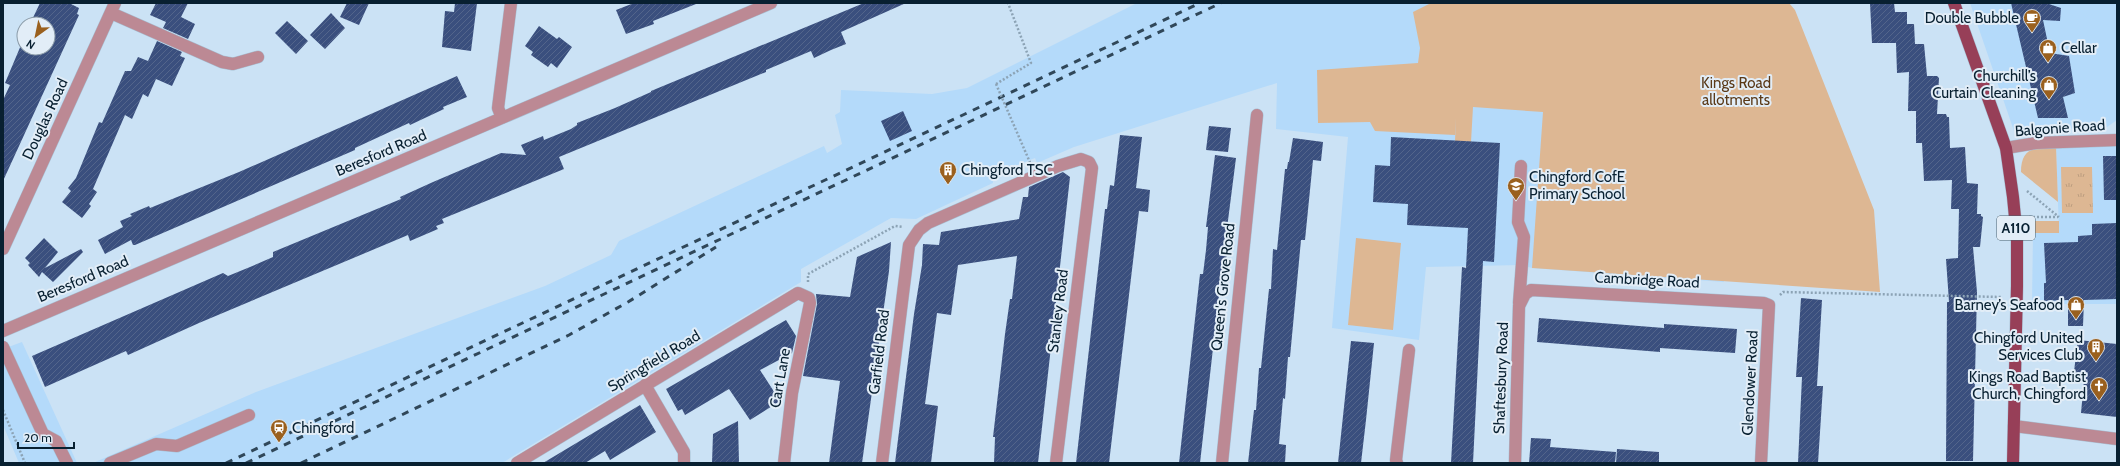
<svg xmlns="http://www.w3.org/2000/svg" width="2120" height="466" font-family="Cabin,sans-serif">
<defs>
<pattern id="park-tufts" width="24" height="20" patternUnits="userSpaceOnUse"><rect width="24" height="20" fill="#ddb793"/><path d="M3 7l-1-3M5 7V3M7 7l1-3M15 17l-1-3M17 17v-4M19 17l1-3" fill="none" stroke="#bc9d7f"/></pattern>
<pattern id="building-hatch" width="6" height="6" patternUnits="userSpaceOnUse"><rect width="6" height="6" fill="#3a4f7e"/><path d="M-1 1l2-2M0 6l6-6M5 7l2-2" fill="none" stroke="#53658b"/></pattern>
</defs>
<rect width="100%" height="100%" fill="#cbe2f5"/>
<path fill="#b4dafa" d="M 1137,3 L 1606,3 L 1724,282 L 1532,268 L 1521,265 L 1426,267 L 1419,340 L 1332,328 L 1348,137 L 1276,129 L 1277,83 L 1074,147 L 1037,163 L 1035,158 L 992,175 L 993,183 L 916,219 L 891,218 L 801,269 L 801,282 L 502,463 L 93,463 L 256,392 L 545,286 L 611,255 L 619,241 L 824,146 L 827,153 L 842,144 L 835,115 L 840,112 L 841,90 L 932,94 L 967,88 Z
M 1970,3 L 2117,4 L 2117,120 L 2107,127 L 2014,131 Z
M 2117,144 L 2117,304 L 2032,304 L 2033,233 L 2059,232 L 2056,146 Z
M 22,342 L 77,463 L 19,463 L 3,425 L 3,349 Z"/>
<path fill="#ddb793" d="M 1431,3 L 1789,3 L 1795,10 L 1874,210 L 1880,292 L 1532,268 L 1543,112 L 1473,107 L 1471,142 L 1455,141 L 1456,118 L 1455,135 L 1375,131 L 1370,122 L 1318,123 L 1317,70 L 1418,63 L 1420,48 L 1413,12 Z
M 2056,146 L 2058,202 L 2021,172 C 2021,147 2036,147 2056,146 Z
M 2033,221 L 2059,221 L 2059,233 L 2033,233 Z
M 1356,238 L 1401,243 L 1393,330 L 1348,325 Z"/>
<path fill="url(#park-tufts)" d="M 2061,167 L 2092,167 L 2093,213 L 2062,213 Z"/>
<path fill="url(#building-hatch)" d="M 40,3 L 69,3 L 79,8 L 77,14 L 79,15 L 3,181 L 3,100 L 10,85 L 5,83 L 24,38 L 24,48 L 48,48 L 48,24 L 30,24 Z
M 156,3 L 188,3 L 181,17 L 195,24 L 188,39 L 163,28 L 166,22 L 150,15 Z
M 347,3 L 369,3 L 359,25 L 340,17 Z
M 455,3 L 477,3 L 471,51 L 442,47 L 445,11 L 454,12 Z
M 634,3 L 696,3 L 696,4 L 653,21 L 654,24 L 626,34 L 616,10 Z
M 864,3 L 906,3 L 841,32 L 846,44 L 831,50 L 814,58 L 811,51 L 766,70 L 766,72 L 559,157 L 564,169 L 442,219 L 444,223 L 436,226 L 438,229 L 410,241 L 408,235 L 199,323 L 128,355 L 126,351 L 45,387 L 32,356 L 223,273 L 228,276 L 250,267 L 273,257 L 273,252 L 401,199 L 400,197 L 433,182 L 501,153 L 526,155 L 521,145 L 543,136 L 544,140 L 571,129 L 577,125 L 577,123 L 615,108 L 651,92 L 651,91 Z
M 1870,3 L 1894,3 L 1895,12 L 1907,12 L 1907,24 L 1914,24 L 1915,44 L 1924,44 L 1927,76 L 1937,76 L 1939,78 L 1937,114 L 1946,114 L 1947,117 L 1949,117 L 1950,148 L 1965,147 L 1967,183 L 1978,184 L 1977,214 L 1981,214 L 1981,216 L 1983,217 L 1980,247 L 1973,247 L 1977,292 L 1973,461 L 1946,461 L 1947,302 L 1949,302 L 1946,259 L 1958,258 L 1959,209 L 1951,209 L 1952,180 L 1924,181 L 1922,143 L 1916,143 L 1916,111 L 1908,111 L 1909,72 L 1897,73 L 1896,43 L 1872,43 Z
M 2011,3 L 2046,3 L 2061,8 L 2060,21 L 2043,20 L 2050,53 L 2069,56 L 2075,93 L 2063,97 L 2068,118 L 2038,118 Z
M 331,13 L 345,28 L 325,49 L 310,35 Z
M 287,21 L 308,41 L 296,54 L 275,33 Z
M 539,26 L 557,39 L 559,37 L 572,47 L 557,68 L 551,63 L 548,67 L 531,55 L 533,52 L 525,46 Z
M 157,41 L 182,52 L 180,56 L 185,58 L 172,86 L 156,79 L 148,97 L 143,94 L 132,119 L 125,115 L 93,189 L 97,192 L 89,204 L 91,206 L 82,218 L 62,202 L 71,191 L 68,188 L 76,178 L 99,122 L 102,123 L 125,71 L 131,71 L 138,57 L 148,61 Z
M 457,76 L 467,97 L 443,107 L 444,109 L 410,125 L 409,123 L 355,148 L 355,150 L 135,245 L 133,245 L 131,240 L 105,254 L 98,240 L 123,227 L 120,221 L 132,216 L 130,214 L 149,206 L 150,208 L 239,172 Z
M 903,111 L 912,131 L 890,141 L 881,121 Z
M 1209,126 L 1231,128 L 1228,152 L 1206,150 Z
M 1120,135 L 1142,137 L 1136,188 L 1150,190 L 1148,212 L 1139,211 L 1109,463 L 1076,463 L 1105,209 L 1107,209 L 1110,185 L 1114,186 Z
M 1391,137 L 1500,143 L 1494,262 L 1483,261 L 1473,463 L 1451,463 L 1462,267 L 1466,268 L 1468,228 L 1407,225 L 1408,204 L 1373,202 L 1375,165 L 1390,166 Z
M 1293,138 L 1323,142 L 1321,161 L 1313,160 L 1305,240 L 1301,240 L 1290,357 L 1288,357 L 1285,399 L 1283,398 L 1279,444 L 1286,445 L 1285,463 L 1248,463 L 1254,410 L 1256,410 L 1259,368 L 1261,368 L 1269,289 L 1271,289 L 1273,249 L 1277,250 L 1285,169 L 1287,169 L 1288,162 L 1289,162 Z
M 1215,155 L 1236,158 L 1226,236 L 1229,236 L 1225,269 L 1222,269 L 1200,463 L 1179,463 L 1200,274 L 1203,274 L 1206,250 L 1208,227 L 1206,227 Z
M 2103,156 L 2117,156 L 2117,200 L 2104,200 Z
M 1063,172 L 1070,177 L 1038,463 L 994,463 L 995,437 L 993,437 L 1005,334 L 1010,299 L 1012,299 L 1017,256 L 958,265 L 951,315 L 937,313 L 925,404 L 938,406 L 931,463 L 895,463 L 914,314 L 922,265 L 923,244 L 939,245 L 941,232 L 1019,219 L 1023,197 L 1028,197 L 1029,187 Z
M 2117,223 L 2117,299 L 2084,300 L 2083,326 L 2068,326 L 2068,300 L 2044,301 L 2044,283 L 2046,283 L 2044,243 L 2078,242 L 2078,236 L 2092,235 L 2092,224 Z
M 44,238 L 58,252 L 45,268 L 81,249 L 83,252 L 53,282 L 42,272 L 39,277 L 28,265 L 30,263 L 25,258 Z
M 891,242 L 889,271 L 862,463 L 829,463 L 840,381 L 803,376 L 817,304 L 816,294 L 850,297 L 857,257 Z
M 1801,298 L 1822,300 L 1817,386 L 1823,386 L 1818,463 L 1798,463 L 1802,377 L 1796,377 Z
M 1539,318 L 1664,328 L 1664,324 L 1737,329 L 1735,353 L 1660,348 L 1660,352 L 1537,342 Z
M 786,320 L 796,336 L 792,353 L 760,370 L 780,401 L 750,420 L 729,389 L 685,415 L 682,409 L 678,411 L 666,389 Z
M 2078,340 L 2117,344 L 2117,417 L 2081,413 L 2084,380 L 2073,379 Z
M 1351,341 L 1374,343 L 1366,420 L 1361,463 L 1338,463 Z
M 640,405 L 656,432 L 610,460 L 605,451 L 585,463 L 543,463 Z
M 738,421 L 739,463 L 712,463 L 713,434 Z
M 1531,438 L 1551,439 L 1550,447 L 1616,452 L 1615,463 L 1529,463 Z
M 1617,449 L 1659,452 L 1659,463 L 1616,463 Z"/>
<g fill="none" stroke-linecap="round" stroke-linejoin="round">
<defs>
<path id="minor" d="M 111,13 L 222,62 L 233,64 L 258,57
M 502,118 L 498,108 L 511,3
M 2006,148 L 2036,143 L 2117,140
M 3,249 L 115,3
M 1519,303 L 1524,237 L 1518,222 L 1521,166
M 3,331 L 771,3
M 3,347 L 43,434 L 56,441 L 67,463
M 645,385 L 684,452 L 684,463
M 2014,426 L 2117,439
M 110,463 L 156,444 L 177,446 L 249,415
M 517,463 L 798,293 L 809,298 L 810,303 L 792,393 L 784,463
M 882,463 L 909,245 L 919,230 L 928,223 L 1058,166 L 1081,159 L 1089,162 L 1092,168 L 1056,463
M 1222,463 L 1257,115
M 1397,463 L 1396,460 L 1409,350
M 1515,463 L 1519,306 L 1525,294 L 1531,290 L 1764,303 L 1769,305 L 1761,463"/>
<path id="major" d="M 1954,3 L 2006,148 L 2013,197 L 2017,238 L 2017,286 L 2013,463"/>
</defs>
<use href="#minor" stroke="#a8bfd2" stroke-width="13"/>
<use href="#major" stroke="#a8bfd2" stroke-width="13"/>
<path stroke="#8ca3b5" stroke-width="2.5" stroke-dasharray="2 2" stroke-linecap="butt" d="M 996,84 L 1031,63 L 1008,3
M 2027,191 L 2059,217
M 2029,217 L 2058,217
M 808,282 L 808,274 L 895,226 L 903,227
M 1780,295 L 1783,292 L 2001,297
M 3,410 L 25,463"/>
<use href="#minor" stroke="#bc8994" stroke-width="12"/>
<use href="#major" stroke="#973f58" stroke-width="12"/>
<path stroke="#304759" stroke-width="3" stroke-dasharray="7 7" stroke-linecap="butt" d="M 226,463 L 1200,3
M 246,463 L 1221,3
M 301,463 L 569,335 L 628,302 L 716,247"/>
<path stroke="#8ca3b5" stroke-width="2.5" stroke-dasharray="2 2" stroke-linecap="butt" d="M 996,84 L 1032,167"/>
</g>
<defs>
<symbol id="cafe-pin" viewBox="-11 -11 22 30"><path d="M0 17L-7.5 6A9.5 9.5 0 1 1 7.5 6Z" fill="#9a601e" stroke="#e2edf7"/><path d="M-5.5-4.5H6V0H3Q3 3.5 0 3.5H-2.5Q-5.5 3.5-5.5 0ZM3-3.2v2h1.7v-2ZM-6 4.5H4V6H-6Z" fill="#fff"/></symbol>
<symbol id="shop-pin" viewBox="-11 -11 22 30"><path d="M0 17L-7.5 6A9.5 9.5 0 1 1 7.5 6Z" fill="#9a601e" stroke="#e2edf7"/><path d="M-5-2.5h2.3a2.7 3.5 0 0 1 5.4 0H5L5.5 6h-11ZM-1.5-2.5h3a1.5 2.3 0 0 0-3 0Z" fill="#fff"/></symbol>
<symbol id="building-pin" viewBox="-11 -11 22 30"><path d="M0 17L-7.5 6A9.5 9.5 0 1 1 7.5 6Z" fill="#9a601e" stroke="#e2edf7"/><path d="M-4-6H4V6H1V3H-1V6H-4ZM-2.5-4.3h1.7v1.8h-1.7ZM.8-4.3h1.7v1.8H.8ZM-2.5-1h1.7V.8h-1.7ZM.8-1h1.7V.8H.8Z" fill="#fff"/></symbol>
<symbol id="school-pin" viewBox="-11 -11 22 30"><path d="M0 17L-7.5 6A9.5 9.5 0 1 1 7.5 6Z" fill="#9a601e" stroke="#e2edf7"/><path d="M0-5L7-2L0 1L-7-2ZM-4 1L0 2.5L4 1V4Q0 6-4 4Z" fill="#fff"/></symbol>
<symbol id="church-pin" viewBox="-11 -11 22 30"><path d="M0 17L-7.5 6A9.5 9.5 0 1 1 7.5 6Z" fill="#9a601e" stroke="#e2edf7"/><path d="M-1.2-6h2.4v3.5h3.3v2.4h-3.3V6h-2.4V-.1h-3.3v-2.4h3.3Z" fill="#fff"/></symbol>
<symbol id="station-pin" viewBox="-11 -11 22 30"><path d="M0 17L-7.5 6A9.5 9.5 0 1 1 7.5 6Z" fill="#9a601e" stroke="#e2edf7"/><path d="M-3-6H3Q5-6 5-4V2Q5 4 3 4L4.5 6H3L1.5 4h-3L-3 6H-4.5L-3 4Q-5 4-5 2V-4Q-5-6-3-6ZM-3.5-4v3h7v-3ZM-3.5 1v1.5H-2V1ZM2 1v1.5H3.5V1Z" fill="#fff"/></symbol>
</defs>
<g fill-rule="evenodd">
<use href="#cafe-pin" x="2022" y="8" width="20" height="27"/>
<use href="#shop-pin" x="2038" y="38" width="20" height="27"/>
<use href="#shop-pin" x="2039" y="75" width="20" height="27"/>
<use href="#building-pin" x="938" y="160" width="20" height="27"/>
<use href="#school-pin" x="1506" y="176" width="20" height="27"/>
<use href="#shop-pin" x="2066" y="295" width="20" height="27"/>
<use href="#building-pin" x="2086" y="337" width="20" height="27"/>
<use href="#church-pin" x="2089" y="376" width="20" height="27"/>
<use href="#station-pin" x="269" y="418" width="20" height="27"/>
</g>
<g text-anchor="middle" stroke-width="4" stroke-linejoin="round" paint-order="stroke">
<rect fill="#e2edf7" stroke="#495e6c" stroke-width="1" x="1997" y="216" width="38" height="24" rx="3"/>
<g font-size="14" font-weight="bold" fill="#082031">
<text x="2016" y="233">A110</text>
</g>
<g font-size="15" fill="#082031" stroke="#e2edf7" text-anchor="end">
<text x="2019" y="23">Double Bubble</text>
<text x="2061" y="53" text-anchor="start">Cellar</text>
<text x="2036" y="81">Churchill’s<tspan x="2036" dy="17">Curtain Cleaning</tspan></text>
<text x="961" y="175" text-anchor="start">Chingford TSC</text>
<text x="1529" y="182" text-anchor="start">Chingford CofE<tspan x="1529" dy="17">Primary School</tspan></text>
<text x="2063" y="310">Barney’s Seafood</text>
<text x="2083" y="343">Chingford United<tspan x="2083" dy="17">Services Club</tspan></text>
<text x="2086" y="382">Kings Road Baptist<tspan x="2086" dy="17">Church, Chingford</tspan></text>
<text x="292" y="433" text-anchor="start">Chingford</text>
</g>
<g font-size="15" fill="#5a3917" stroke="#e2edf7">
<text x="1736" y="88">Kings Road<tspan x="1736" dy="17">allotments</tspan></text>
</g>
<g font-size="15" fill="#082031" stroke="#e2edf7">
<text transform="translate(45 119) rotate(-65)" y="5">Douglas Road</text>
<text transform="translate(2060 128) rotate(-4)" y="5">Balgonie Road</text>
<text transform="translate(381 153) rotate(-23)" y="5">Beresford Road</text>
<text transform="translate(83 279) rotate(-23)" y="5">Beresford Road</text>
<text transform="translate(1647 280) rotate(3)" y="5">Cambridge Road</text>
<text transform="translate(1223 287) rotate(-84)" y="5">Queen's Grove Road</text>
<text transform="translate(1058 311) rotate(-83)" y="5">Stanley Road</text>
<text transform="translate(879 352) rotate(-83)" y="5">Garfield Road</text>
<text transform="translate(654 361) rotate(-31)" y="5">Springfield Road</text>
<text transform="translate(780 378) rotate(-80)" y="5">Cart Lane</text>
<text transform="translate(1501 378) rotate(-88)" y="5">Shaftesbury Road</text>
<text transform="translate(1750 383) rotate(-87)" y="5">Glendower Road</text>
</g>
</g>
<rect width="2120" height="466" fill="none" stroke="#082031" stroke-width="8"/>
<g transform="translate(36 36) rotate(213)"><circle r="19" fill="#e2edf7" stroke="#8b9ba8"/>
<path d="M0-3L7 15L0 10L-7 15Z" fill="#9a601e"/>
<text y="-6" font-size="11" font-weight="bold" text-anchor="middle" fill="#082031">N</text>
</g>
<path d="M18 442v6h56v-6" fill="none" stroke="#082031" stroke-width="2"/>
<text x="24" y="442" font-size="12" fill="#082031" stroke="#e2edf7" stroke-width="3" paint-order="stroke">20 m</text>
</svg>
